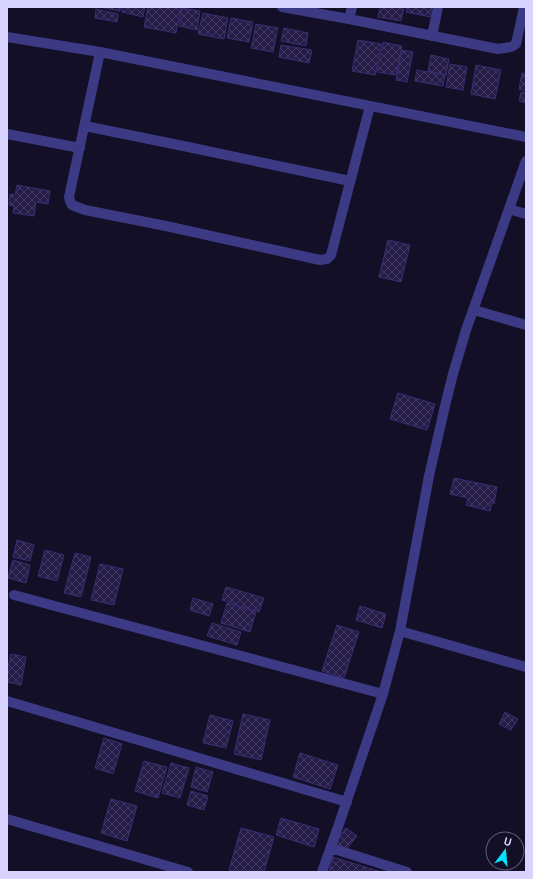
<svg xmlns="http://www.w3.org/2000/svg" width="533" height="879" font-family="Ubuntu,sans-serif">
<defs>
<pattern id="building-cross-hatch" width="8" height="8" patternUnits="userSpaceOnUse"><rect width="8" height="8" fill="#241b47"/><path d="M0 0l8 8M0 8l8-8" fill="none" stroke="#433b63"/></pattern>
</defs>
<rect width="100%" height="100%" fill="#130f26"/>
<path fill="url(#building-cross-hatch)" stroke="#3b2d73" d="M 99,7 L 121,7 L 120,11 Z
M 123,7 L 145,7 L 143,17 L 122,12 Z
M 148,7 L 181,7 L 176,33 L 144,27 Z
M 380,7 L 404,7 L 401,21 L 378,17 Z
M 407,7 L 432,7 L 430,17 L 406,12 Z
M 182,8 L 200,11 L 197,30 L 179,26 Z
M 96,9 L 118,14 L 117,22 L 95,18 Z
M 203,13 L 228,18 L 224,39 L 198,34 Z
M 231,18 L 253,22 L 249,42 L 227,38 Z
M 256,24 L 278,28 L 273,52 L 251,48 Z
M 284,28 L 308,33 L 306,46 L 281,41 Z
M 358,40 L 381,44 L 375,75 L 352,71 Z
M 383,42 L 402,46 L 396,75 L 377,72 Z
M 281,45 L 312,50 L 309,63 L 279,57 Z
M 402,50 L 413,52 L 407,82 L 396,80 Z
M 431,55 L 449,59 L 446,75 L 428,71 Z
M 450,64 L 467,67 L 463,90 L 446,87 Z
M 476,65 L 501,70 L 495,99 L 471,94 Z
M 417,70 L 445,75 L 443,86 L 415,81 Z
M 522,73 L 526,74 L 526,91 L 519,89 Z
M 521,92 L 526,93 L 526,103 L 519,101 Z
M 17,185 L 50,191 L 48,204 L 36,202 L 34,216 L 13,213 L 14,206 L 9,205 L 10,194 L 15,195 Z
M 388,240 L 410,245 L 401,282 L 379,277 Z
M 398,393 L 435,404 L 427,430 L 390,419 Z
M 454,478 L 497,487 L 494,504 L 492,503 L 490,511 L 466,505 L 468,498 L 450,494 Z
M 17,540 L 34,545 L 30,561 L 13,557 Z
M 45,550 L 64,555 L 57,581 L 38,576 Z
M 75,553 L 91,557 L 81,597 L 64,593 Z
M 13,560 L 30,565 L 26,583 L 8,578 Z
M 100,564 L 123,569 L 114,605 L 91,600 Z
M 226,587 L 264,598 L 259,612 L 222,600 Z
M 193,598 L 213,604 L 209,616 L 190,610 Z
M 227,603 L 256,612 L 250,632 L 221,623 Z
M 360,606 L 386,614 L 382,628 L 356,620 Z
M 212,623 L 241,632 L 237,645 L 207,636 Z
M 337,625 L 359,632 L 344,678 L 322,671 Z
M 11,654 L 26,657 L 21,685 L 7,682 L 7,673 Z
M 505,712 L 518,719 L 511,730 L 499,724 Z
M 243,714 L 270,720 L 261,760 L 234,754 Z
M 210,715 L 233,721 L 226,748 L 203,743 Z
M 104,738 L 122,744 L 113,774 L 95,768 Z
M 300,753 L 338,765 L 330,789 L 293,777 Z
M 144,761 L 167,767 L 158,798 L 135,791 Z
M 171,763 L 189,768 L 180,798 L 162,793 Z
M 196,767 L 213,772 L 207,792 L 191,787 Z
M 191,791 L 208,796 L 204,810 L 187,805 Z
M 111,799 L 137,806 L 127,841 L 101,833 Z
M 281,818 L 319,829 L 314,847 L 276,835 Z
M 241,828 L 274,837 L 264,872 L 238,872 L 229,870 Z
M 346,828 L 357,836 L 345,851 L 335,843 Z
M 333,857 L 381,872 L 329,872 Z"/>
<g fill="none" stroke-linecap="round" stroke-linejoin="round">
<path stroke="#3d3a85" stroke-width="10" d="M 282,7 L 349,19 L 498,49 L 511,47 L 516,44 L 524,7
M 349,19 L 352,7
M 432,36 L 438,7
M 7,37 L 100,52 L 526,137
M 100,52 L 69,197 L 70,201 L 72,205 L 85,210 L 166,226 L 320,260 L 327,259 L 331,255 L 370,106
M 85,126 L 193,148 L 350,181
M 7,134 L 80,148
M 509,209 L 526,214
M 474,310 L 526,325
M 14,595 L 383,694
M 400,631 L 526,667
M 7,701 L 347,802
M 7,819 L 188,872
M 331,848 L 407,872
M 322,872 L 339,824 L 383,694 L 400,631 L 429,476 L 445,406 L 453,374 L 466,330 L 526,161"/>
</g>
<rect width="533" height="879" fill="none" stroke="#d9d4ff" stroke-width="16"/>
<g transform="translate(505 851) rotate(16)"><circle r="19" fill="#130f26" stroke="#625e7d"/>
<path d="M0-3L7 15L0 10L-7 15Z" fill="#00e5ff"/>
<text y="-6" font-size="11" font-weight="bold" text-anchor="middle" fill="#d9d4ff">U</text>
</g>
</svg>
